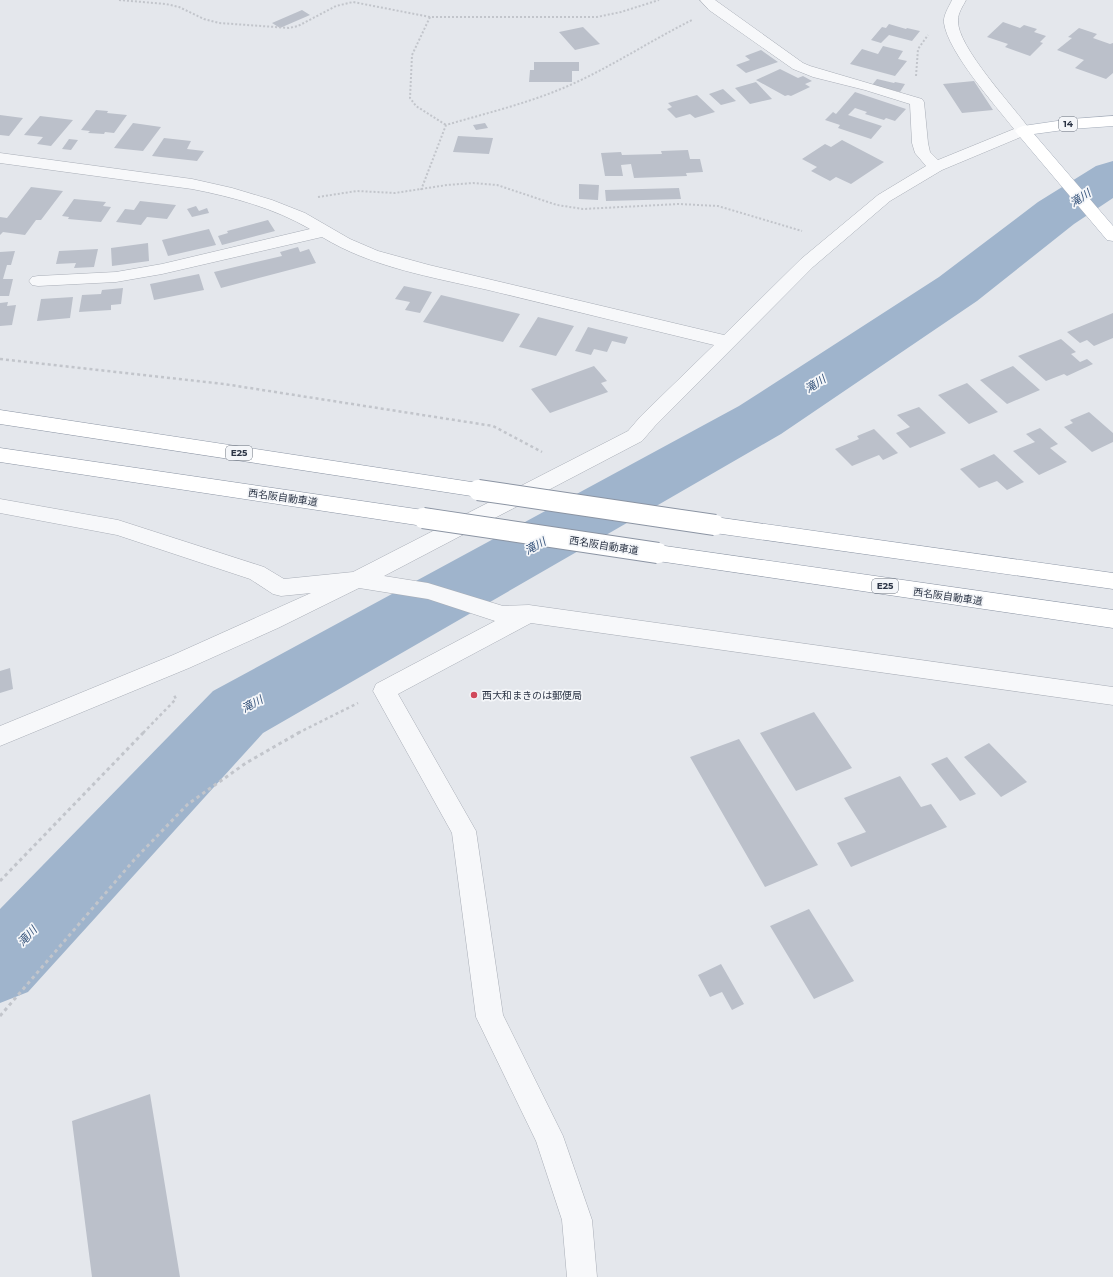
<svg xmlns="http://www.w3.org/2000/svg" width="1113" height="1277" font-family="Montserrat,'Noto Sans JP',sans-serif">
<rect width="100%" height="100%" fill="#e4e7ec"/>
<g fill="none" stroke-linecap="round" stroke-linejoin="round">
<path fill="#9fb4cc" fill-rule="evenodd" d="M 1113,161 L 1113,198 L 1074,224 L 977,301 L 781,434 L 263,733 L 28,992 L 0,1003 L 0,909 L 213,691 L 739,406 L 939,277 L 1038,202 L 1096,166 Z"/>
</g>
<path fill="#bbc0ca" d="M 302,10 L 310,15 L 280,28 L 272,23 Z
M 1003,22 L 1020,28 L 1024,25 L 1037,29 L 1034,32 L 1046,36 L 1040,42 L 1043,43 L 1030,56 L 1005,47 L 1008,44 L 987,37 Z
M 889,24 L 906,29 L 907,28 L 920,31 L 912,41 L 889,35 L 881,43 L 871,40 L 882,27 L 886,28 Z
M 583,27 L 600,44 L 575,50 L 559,32 Z
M 1079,28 L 1097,34 L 1093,38 L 1110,44 L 1113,43 L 1113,73 L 1106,79 L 1075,68 L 1084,60 L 1057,50 L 1072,38 L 1068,37 Z
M 883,46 L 903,51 L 898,59 L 907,61 L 895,76 L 850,64 L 862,49 L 878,54 Z
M 761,50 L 778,62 L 746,73 L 736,65 L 750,60 L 745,56 Z
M 534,62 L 579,62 L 579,71 L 572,71 L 572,82 L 529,82 L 530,70 L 534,70 Z
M 780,69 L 798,78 L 803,76 L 812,81 L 805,84 L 810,87 L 791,96 L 788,95 L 785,96 L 756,80 Z
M 877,79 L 894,83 L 895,82 L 905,84 L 900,92 L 872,85 Z
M 974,81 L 993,110 L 962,113 L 943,84 Z
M 756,82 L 772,99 L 750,104 L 735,88 Z
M 723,89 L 736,101 L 721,105 L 709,94 Z
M 855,92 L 906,109 L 895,121 L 886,118 L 884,120 L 865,114 L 867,112 L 855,108 L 848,115 L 882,126 L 871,139 L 838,128 L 840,125 L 825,120 L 833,112 L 836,114 Z
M 697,95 L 715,112 L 695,118 L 690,114 L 676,118 L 667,109 L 672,107 L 668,103 Z
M 96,110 L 108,111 L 107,113 L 127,115 L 114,133 L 105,132 L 104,134 L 88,133 L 90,131 L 81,130 Z
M 0,115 L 23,118 L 9,136 L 0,135 Z
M 40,116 L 73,120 L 51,146 L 37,144 L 43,137 L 24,135 Z
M 133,123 L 161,127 L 143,151 L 114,148 Z
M 485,123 L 488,128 L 476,130 L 473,125 Z
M 458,136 L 493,138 L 489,154 L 453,152 Z
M 164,138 L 191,141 L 187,149 L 204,151 L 197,161 L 152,156 Z
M 69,139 L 78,140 L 71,150 L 62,149 Z
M 842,140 L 884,162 L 851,184 L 836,177 L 830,181 L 811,171 L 817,167 L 802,159 L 825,144 L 831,147 Z
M 688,150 L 690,159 L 700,159 L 703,172 L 686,173 L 687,176 L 634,178 L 631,164 L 621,165 L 623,176 L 605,176 L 601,153 L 621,152 L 622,155 L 662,154 L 661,151 Z
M 579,184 L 599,185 L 598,200 L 579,199 Z
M 31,187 L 63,191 L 41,220 L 36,220 L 25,235 L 3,232 L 0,235 L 0,217 L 7,218 Z
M 679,188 L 681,199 L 606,201 L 605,190 Z
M 74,199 L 106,202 L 103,206 L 111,207 L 101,222 L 68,219 L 69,217 L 62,216 Z
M 140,201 L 176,205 L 167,219 L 147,217 L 141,225 L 116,222 L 125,209 L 134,210 Z
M 196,206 L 199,211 L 207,208 L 209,213 L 192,217 L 187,209 Z
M 268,220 L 275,231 L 222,245 L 218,236 L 228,233 L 227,231 Z
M 209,229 L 216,245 L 168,256 L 162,240 Z
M 148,243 L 149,261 L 112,266 L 111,248 Z
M 298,247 L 300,252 L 309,249 L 316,263 L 221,288 L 214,272 L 282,256 L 280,252 Z
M 98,249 L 94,267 L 74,268 L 76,263 L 56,264 L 59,251 Z
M 15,251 L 11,265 L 7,265 L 3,279 L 13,279 L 9,296 L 0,296 L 0,252 Z
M 199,274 L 204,290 L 154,300 L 150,284 Z
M 404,286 L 432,292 L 420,313 L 405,310 L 410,302 L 395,299 Z
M 123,288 L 121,304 L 111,305 L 111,310 L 79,312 L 82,295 L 101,294 L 102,290 Z
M 441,295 L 520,314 L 503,342 L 423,322 Z
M 73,297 L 70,318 L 37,321 L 41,299 Z
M 8,302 L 7,306 L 16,305 L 12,325 L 0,326 L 0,303 Z
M 1113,313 L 1113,338 L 1094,346 L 1087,340 L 1080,343 L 1067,332 Z
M 538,317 L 574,326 L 556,356 L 519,347 Z
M 588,327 L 628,337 L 625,344 L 612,341 L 607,352 L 594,349 L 591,355 L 575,351 Z
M 1061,339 L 1076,352 L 1071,354 L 1080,362 L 1087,359 L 1093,364 L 1067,376 L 1064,374 L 1046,381 L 1018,356 Z
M 594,366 L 607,381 L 601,383 L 608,392 L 550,413 L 531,389 Z
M 1013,366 L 1040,390 L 1007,404 L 980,380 Z
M 967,383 L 998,412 L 969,424 L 938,395 Z
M 919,407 L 946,433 L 910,448 L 896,433 L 910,427 L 897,415 Z
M 1089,412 L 1113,433 L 1113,442 L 1092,452 L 1064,427 L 1073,423 L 1070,420 Z
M 1040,428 L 1058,444 L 1050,448 L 1067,462 L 1039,475 L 1013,451 L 1035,442 L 1026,434 Z
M 874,429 L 898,453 L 883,460 L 879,455 L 852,466 L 835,449 L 859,439 L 857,436 Z
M 994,454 L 1024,482 L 1007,490 L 997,481 L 979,488 L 960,469 Z
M 10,668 L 13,689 L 0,693 L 0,671 Z
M 814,712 L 852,768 L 796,791 L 760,733 Z
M 739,739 L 818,865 L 765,887 L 690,757 Z
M 989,743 L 1027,782 L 1001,797 L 964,757 Z
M 947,757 L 976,794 L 960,801 L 931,764 Z
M 900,776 L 921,807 L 931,804 L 947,827 L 851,867 L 837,843 L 866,832 L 844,798 Z
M 809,909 L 854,981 L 814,999 L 770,926 Z
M 721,964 L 744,1004 L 732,1010 L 722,992 L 710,997 L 698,975 Z
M 150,1094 L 180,1277 L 92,1277 L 72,1121 Z"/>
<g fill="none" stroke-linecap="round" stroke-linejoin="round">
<defs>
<path id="minor" d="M 700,0 L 715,0 L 803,63 L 810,66 L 922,99 L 924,102 L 928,143 L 930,152 L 938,160 L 1014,129 C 995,105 948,52 944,23 C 943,15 949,7 952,0 L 966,0 C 963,6 958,13 958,20 C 956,46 1015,108 1031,131 L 1028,134 L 942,170 L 890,201 L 813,267 L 655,426 L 642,441 L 384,576 L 428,583 L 503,606 L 529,605 L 1113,687 L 1113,705 L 531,623 L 398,694 L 476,831 L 503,1015 L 563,1136 L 592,1220 L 597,1277 L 567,1277 L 562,1220 L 536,1141 L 476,1017 L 452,833 L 373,691 L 376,684 L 495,621 L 428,599 L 359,588 L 278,628 L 189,668 L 0,746 L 0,726 L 173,655 L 311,593 L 281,596 L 273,594 L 250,579 L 117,535 L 0,513 L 0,499 L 118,520 L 264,567 L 284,579 L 353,572 L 628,431 L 641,416 L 714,345 C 639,327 563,308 488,290 C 431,277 371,267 322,237 L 162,274 L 116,282 L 38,286 L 32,285 L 29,281 L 32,277 L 38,276 L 116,272 L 162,264 L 310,229 C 274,208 233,197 192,189 L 0,163 L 0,153 L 192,179 L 232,188 L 272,200 L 305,213 L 350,239 L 378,251 L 429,265 L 724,335 L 801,259 L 878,195 L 926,166 L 915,153 L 912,143 L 910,104 L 865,90 L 813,77 L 793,69 L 709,10 Z"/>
<path id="major" d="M 1113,116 L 1113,126 L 1071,129 L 1034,134 L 1113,226 L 1113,241 L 1107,240 L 1015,131 L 1018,128 L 1023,126 L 1071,119 Z"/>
<path id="highway" d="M 0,410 L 478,483 L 485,485 L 488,490 L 485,495 L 478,497 L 0,424 Z
M 0,448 L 423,510 L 430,513 L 433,518 L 430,523 L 423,526 L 0,462 Z
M 715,517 L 1113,573 L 1113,589 L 715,533 L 708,530 L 705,525 L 708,520 Z
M 658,545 L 1113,610 L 1113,628 L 658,561 L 651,559 L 648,553 L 651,547 Z"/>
</defs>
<use href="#minor" stroke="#a9aeb7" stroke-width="1"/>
<use href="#major" stroke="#a3abb8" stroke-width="1"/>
<use href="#highway" stroke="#8b94a3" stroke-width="1"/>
<path stroke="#c2c5cb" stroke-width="2" stroke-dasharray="2 2" stroke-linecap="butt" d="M 119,0 L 166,4 L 179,7 L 204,19 L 219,23 L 289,28 L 298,26 L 336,6 L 353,2 L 430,17 L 597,17 L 621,12 L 659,0
M 430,17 L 412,55 L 410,98 L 416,106 L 446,125
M 916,76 L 918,49 L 928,35
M 421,190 L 446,125 C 487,113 529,103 568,86 C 611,67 650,41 692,20
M 318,197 L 357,191 L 395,193 L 447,185 L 473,183 L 497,185 L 557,205 L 583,209 L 679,204 L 718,206 L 802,231"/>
<path stroke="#c2c5cb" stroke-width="2.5" stroke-dasharray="3 3" stroke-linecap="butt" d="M 0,359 L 224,384 L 493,426 L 542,452
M 143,733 L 176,699 L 174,695
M 298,733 L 358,703"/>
<path stroke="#c2c5cb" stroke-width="3" stroke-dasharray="3.5 3.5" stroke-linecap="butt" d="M 0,881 L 144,732
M 0,1016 L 134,860 L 188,804 L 246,763 L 300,732"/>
<use href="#minor" fill="#f7f8fa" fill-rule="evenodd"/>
<use href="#major" fill="#fff" fill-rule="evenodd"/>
<use href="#highway" fill="#fff" fill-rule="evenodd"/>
<defs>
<path id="highway-bridge" d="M 478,490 L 715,525
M 423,518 L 658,553"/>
</defs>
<use href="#highway-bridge" stroke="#8b94a3" stroke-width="22" stroke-linecap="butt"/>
<use href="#highway-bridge" stroke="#fff" stroke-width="20"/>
</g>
<circle fill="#d1495b" stroke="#f4f6f9" stroke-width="1.5" cx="474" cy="695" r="4"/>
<g text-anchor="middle" stroke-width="3.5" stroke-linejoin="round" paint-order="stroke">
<g fill="#f4f6f9" stroke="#676e7b" stroke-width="1">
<rect x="1059" y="117" width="18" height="14" rx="3"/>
<rect x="226" y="446" width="26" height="14" rx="3"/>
<rect x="872" y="579" width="26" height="14" rx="3"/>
</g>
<g font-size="9" font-weight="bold" fill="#2b3445">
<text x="1068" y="127">14</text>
<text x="239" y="456">E25</text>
<text x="885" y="589">E25</text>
</g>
<g font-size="10" fill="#2b3445" stroke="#f4f6f9">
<text transform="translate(283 497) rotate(8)" y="4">西名阪自動車道</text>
<text transform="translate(604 545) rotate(9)" y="4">西名阪自動車道</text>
<text transform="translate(948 596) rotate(8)" y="4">西名阪自動車道</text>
</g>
<g font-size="10" fill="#2b3445" stroke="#f4f6f9" text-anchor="start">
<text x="482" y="699">西大和まきのは郵便局</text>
</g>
<g font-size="11" font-style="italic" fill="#34527a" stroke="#f4f6f9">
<text transform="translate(1080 198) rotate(-33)" y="4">滝川</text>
<text transform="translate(815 384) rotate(-33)" y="4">滝川</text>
<text transform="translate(535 546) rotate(-29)" y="4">滝川</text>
<text transform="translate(252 704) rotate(-29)" y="4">滝川</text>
<text transform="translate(27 936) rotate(-47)" y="4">滝川</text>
</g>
</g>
</svg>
